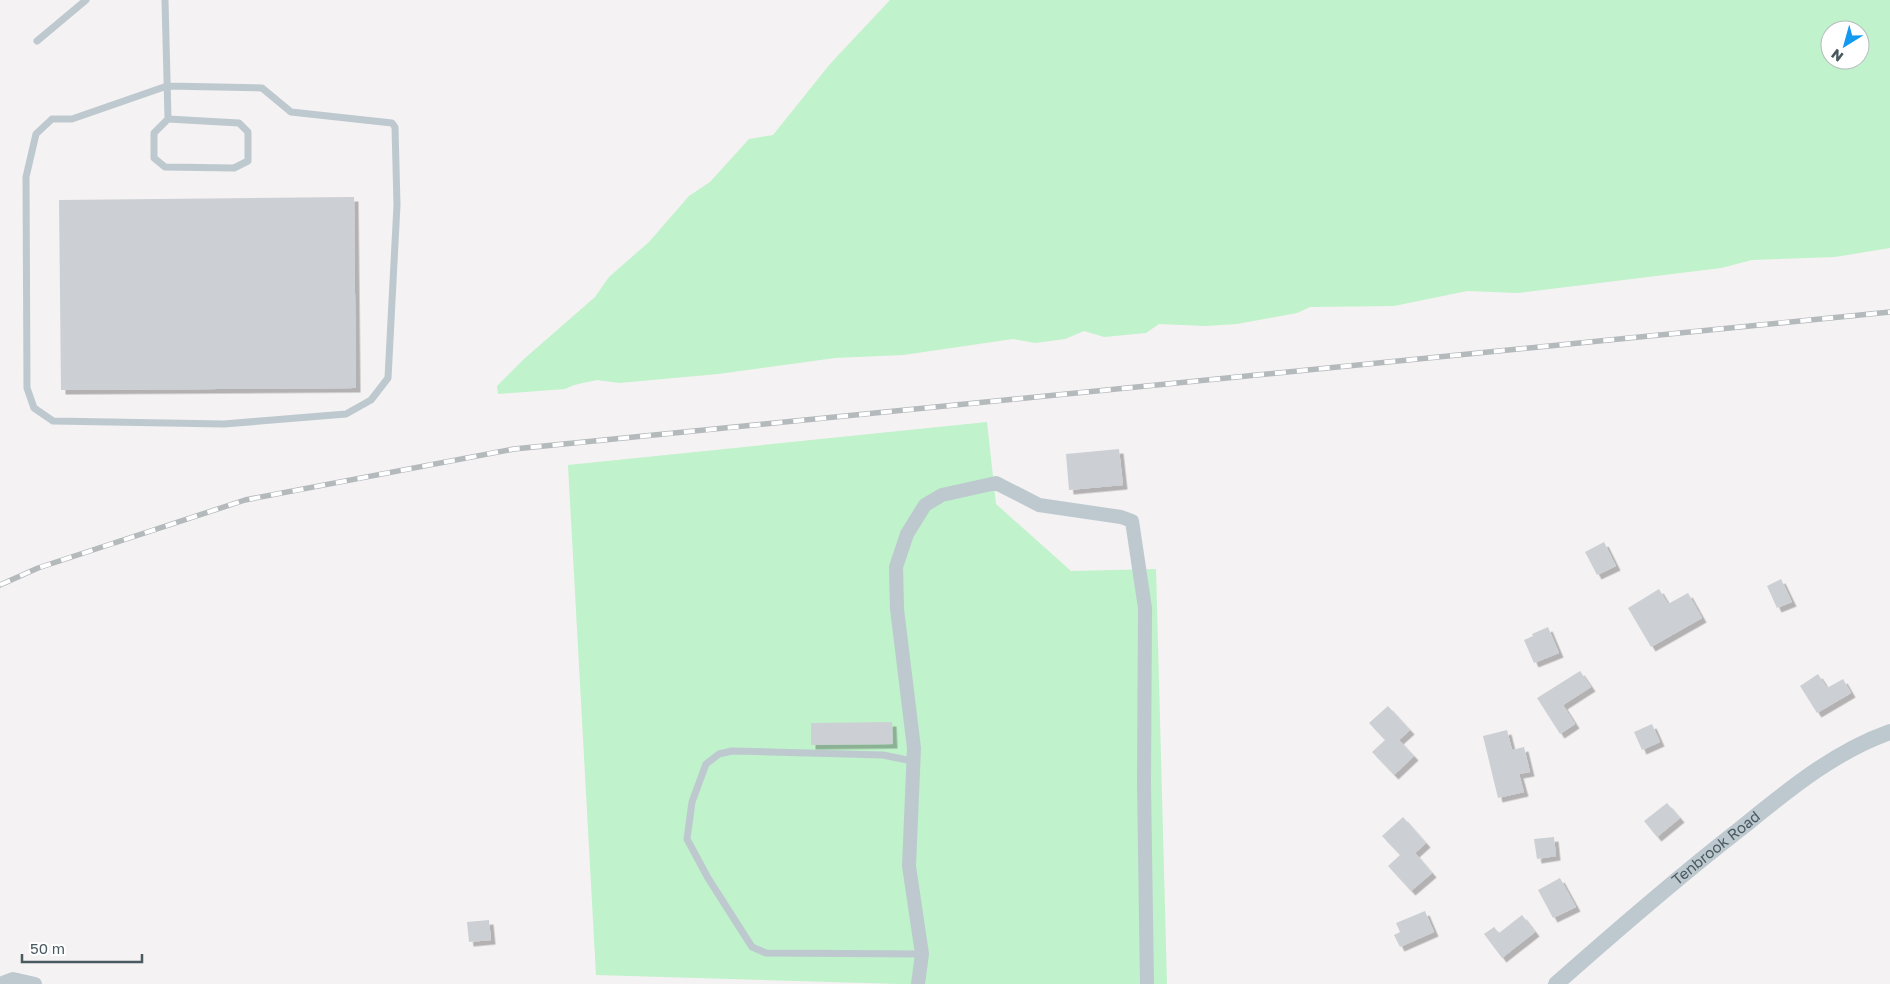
<svg xmlns="http://www.w3.org/2000/svg" width="1890" height="984" font-family="'Golos Text',sans-serif">
<defs>
<filter id="shadow"><feDropShadow dx="4.5" dy="4.5" stdDeviation="0" flood-color="#0004"/></filter>
</defs>
<rect width="100%" height="100%" fill="#f4f2f2"/>
<path fill="#c0f2cb" fill-rule="evenodd" d="M 890,0 L 1890,0 L 1890,248 L 1835,257 L 1752,260 L 1721,268 L 1518,293 L 1467,291 L 1394,306 L 1310,307 L 1297,313 L 1237,324 L 1205,326 L 1159,324 L 1146,333 L 1104,337 L 1084,331 L 1065,339 L 1035,343 L 1013,339 L 903,355 L 835,358 L 718,374 L 619,383 L 597,380 L 574,385 L 565,389 L 498,394 L 497,386 L 524,359 L 595,297 L 609,277 L 649,242 L 689,196 L 710,182 L 749,139 L 773,135 L 830,64 ZM 1830,30 L 1860,30 L 1860,60 L 1830,60 Z
M 987,422 L 996,504 L 1071,571 L 1156,569 L 1167,984 L 900,984 L 596,975 L 568,465 Z"/>
<path fill="#ccd0d4" filter="url(#shadow)" d="M 354,197 L 356,388 L 61,390 L 59,200 Z
M 1119,449 L 1123,485 L 1069,490 L 1066,454 Z
M 1604,542 L 1616,566 L 1597,575 L 1585,552 Z
M 1781,579 L 1792,602 L 1777,608 L 1767,586 Z
M 1659,589 L 1668,604 L 1688,593 L 1702,618 L 1651,647 L 1628,608 Z
M 1548,627 L 1559,653 L 1534,663 L 1524,640 L 1533,636 L 1532,634 Z
M 1580,671 L 1591,687 L 1563,705 L 1575,724 L 1560,734 L 1537,698 Z
M 1818,674 L 1827,688 L 1843,679 L 1851,693 L 1817,713 L 1800,686 Z
M 1388,706 L 1410,730 L 1399,740 L 1414,756 L 1394,775 L 1372,752 L 1385,740 L 1369,723 Z
M 892,722 L 893,744 L 811,745 L 811,723 Z
M 1652,724 L 1660,742 L 1642,750 L 1634,732 Z
M 1507,730 L 1512,750 L 1524,747 L 1530,772 L 1519,774 L 1524,792 L 1498,798 L 1483,736 Z
M 1667,803 L 1680,818 L 1657,837 L 1644,821 Z
M 1403,817 L 1426,843 L 1415,853 L 1432,873 L 1411,891 L 1388,866 L 1400,855 L 1382,836 Z
M 1554,837 L 1556,856 L 1537,859 L 1534,839 Z
M 1560,878 L 1576,907 L 1553,918 L 1538,890 Z
M 1425,911 L 1434,932 L 1400,947 L 1394,935 L 1400,932 L 1396,923 Z
M 1522,915 L 1535,932 L 1502,958 L 1484,934 L 1494,927 L 1499,933 Z
M 489,920 L 491,940 L 469,942 L 467,922 Z"/>
<g fill="none" stroke-linecap="round" stroke-linejoin="round">
<path stroke="#bdc9cf" stroke-width="7" d="M 165,0 L 168,119 L 154,133 L 154,158 L 165,167 L 234,168 L 248,161 L 248,132 L 239,123 L 168,119
M 37,41 L 86,0
M 167,86 L 262,88 L 291,112 L 392,123 L 395,127 L 397,205 L 388,378 L 371,400 L 346,414 L 224,424 L 53,421 L 34,408 L 27,388 L 26,177 L 36,134 L 52,119 L 72,119 Z
M 912,761 L 883,755 L 732,751 L 719,754 L 706,764 L 692,802 L 687,839 L 708,878 L 752,947 L 766,953 L 922,954"/>
<path stroke="#bdc9cf" stroke-width="14" d="M 0,984 L 13,979 L 35,984
M 918,984 L 922,954 L 909,866 L 914,748 L 897,609 L 896,567 L 907,534 L 925,505 L 942,495 L 996,483 L 1039,505 L 1121,517 L 1132,521 L 1145,608 L 1144,783 L 1147,984"/>
<path stroke="#bdc9cf" stroke-width="16" id="s1" d="M 1556,984 C 1616,931 1677,878 1740,829 C 1786,792 1833,752 1890,732"/>
<defs>
<path id="rail" d="M 0,585 L 38,568 L 245,500 L 514,449 L 1890,312"/>
</defs>
<use href="#rail" stroke="#b4b9bc" stroke-width="5.5"/>
<use href="#rail" stroke="#fff" stroke-width="4" stroke-dasharray="11" stroke-linecap="butt"/>
</g>
<g text-anchor="middle" stroke-width="5" stroke-linejoin="round" paint-order="stroke">
<g font-size="15" fill="#495960" stroke="#fff">
<text dy="5" stroke="none"><textPath href="#s1" startOffset="210">Tenbrook Road</textPath></text>
</g>
</g>
<g transform="translate(1845 45) rotate(217)"><circle r="24" fill="#ffffff" stroke="#b6bdbf"/>
<path d="M0-4L9 19L0 12L-9 19Z" fill="#1399ed"/>
<text y="-8" font-size="14" font-weight="bold" text-anchor="middle" fill="#495960">N</text>
</g>
<path d="M22 954v8h120v-8" fill="none" stroke="#495960" stroke-width="2.5"/>
<text x="30" y="954" font-size="15" fill="#495960" stroke="#ffffff" stroke-width="4" paint-order="stroke">50 m</text>
</svg>
